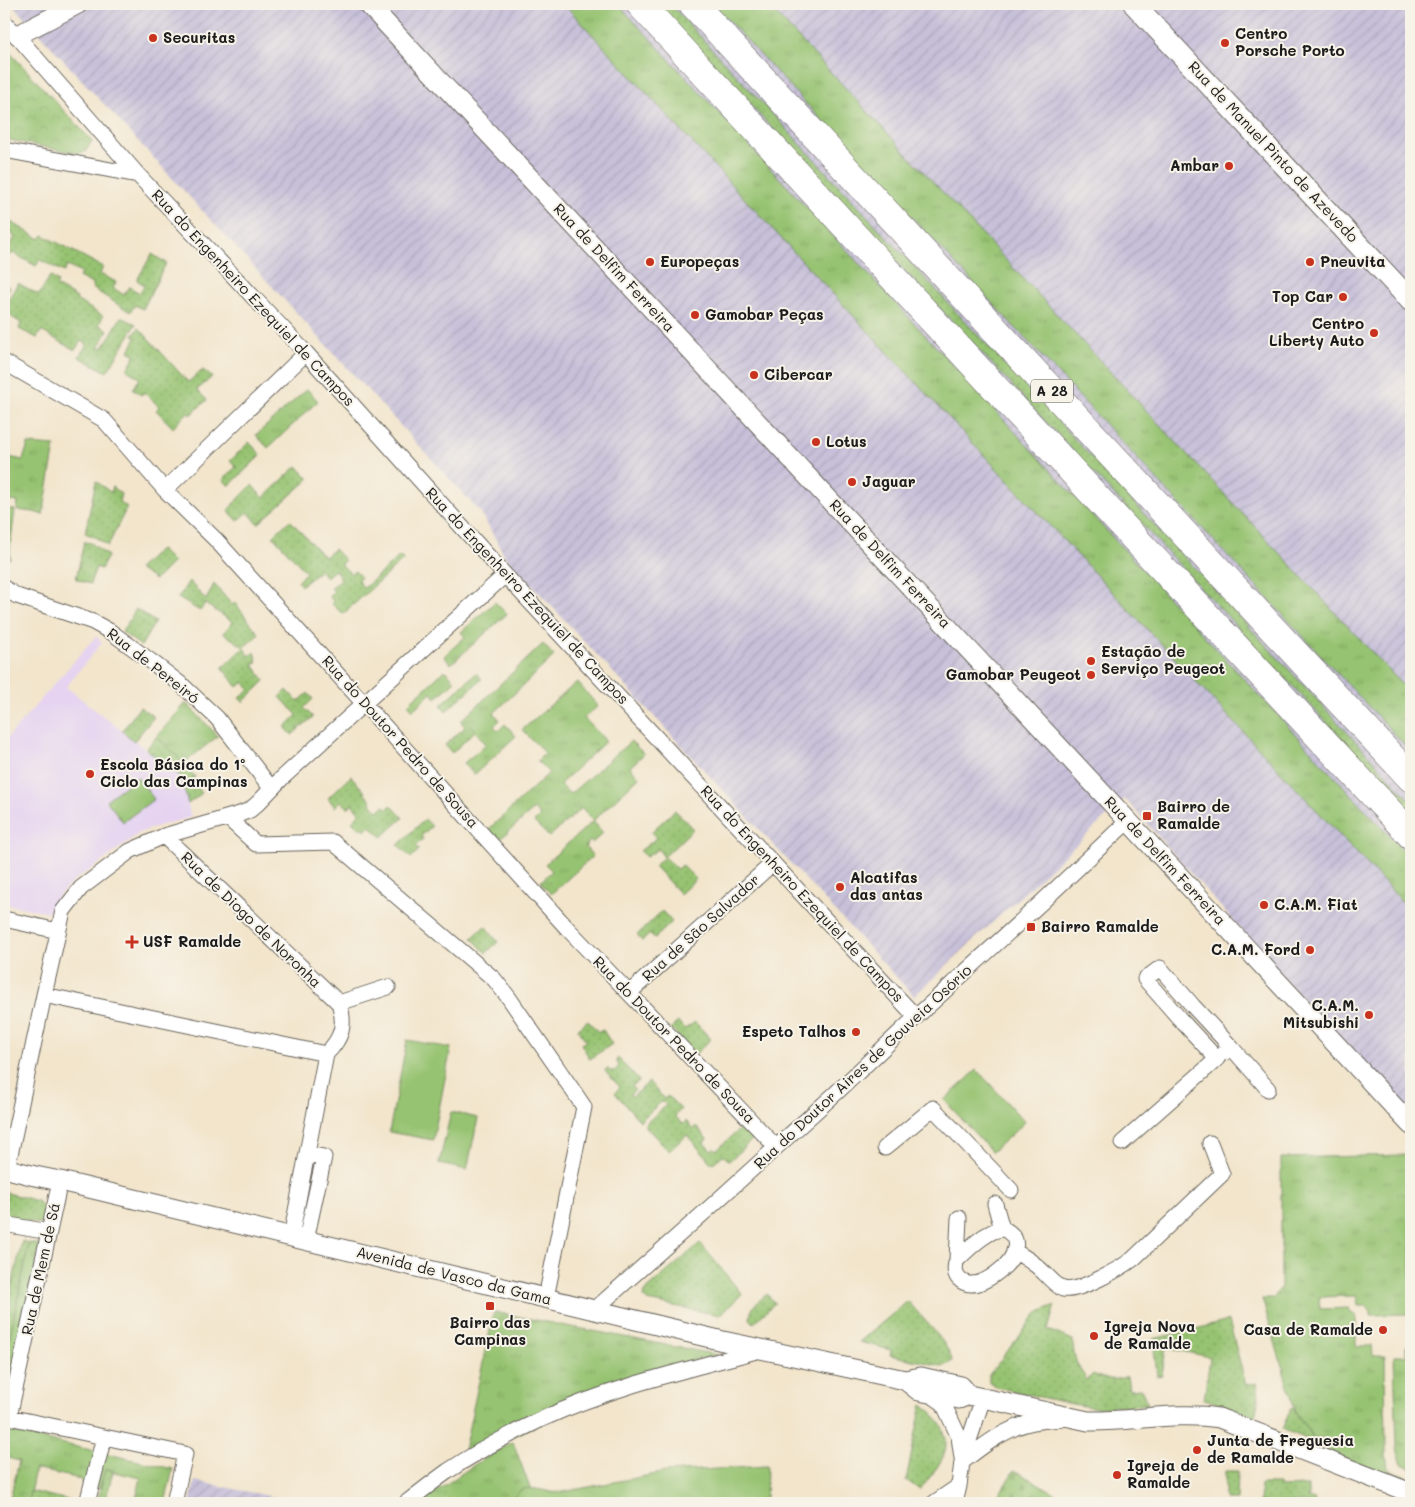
<svg xmlns="http://www.w3.org/2000/svg" width="1415" height="1507" font-family="Mali,sans-serif">
<defs>
<pattern id="industrial-furrows" width="10" height="10" patternUnits="userSpaceOnUse" patternTransform="scale(1.25)"><rect width="10" height="10" fill="#c7c0d9"/><path d="M-1 1l2-2M0 10L10 0M9 11l2-2" fill="none" stroke="#aaa4ba"/></pattern>
<pattern id="grass-tufts" width="24" height="20" patternUnits="userSpaceOnUse" patternTransform="scale(1.25)"><rect width="24" height="20" fill="#96c371"/><path d="M3 7l-1-3M5 7V3M7 7l1-3M15 17l-1-3M17 17v-4M19 17l1-3" fill="none" stroke="#81a761"/></pattern>
<pattern id="cemetery-stones" width="16" height="16" patternUnits="userSpaceOnUse" patternTransform="scale(1.25)"><rect width="16" height="16" fill="#96c371"/><path d="M2 7V4a2 2 0 0 1 4 0v3zM10 15v-3a2 2 0 0 1 4 0v3z" fill="#81a761"/></pattern>
<pattern id="park-crowns" width="20" height="18" patternUnits="userSpaceOnUse" patternTransform="scale(1.25)"><rect width="20" height="18" fill="#96c371"/><path d="M2 6a3 3 0 1 1 6 0M12 15a3 3 0 1 1 6 0" fill="none" stroke="#81a761"/></pattern>
<pattern id="garden-dots" width="8" height="8" patternUnits="userSpaceOnUse" patternTransform="scale(1.25)"><rect width="8" height="8" fill="#96c371"/><path d="M2 2h.1M6 6h.1" fill="none" stroke="#81a761" stroke-width="1.8" stroke-linecap="round"/></pattern>
</defs>
<rect width="100%" height="100%" fill="#f7f3e8"/>
<filter id="ink" filterUnits="userSpaceOnUse"><feTurbulence type="fractalNoise" baseFrequency=".02" numOctaves="2"/><feDisplacementMap in="SourceGraphic" scale="10" xChannelSelector="R" yChannelSelector="G"/><feConvolveMatrix kernelMatrix="1 2 1 2 8 2 1 2 1" color-interpolation-filters="sRGB"/></filter>
<filter id="wash" filterUnits="userSpaceOnUse"><feTurbulence type="fractalNoise" baseFrequency=".0096" numOctaves="4" result="noise"/><feDisplacementMap in="SourceGraphic" scale="20" xChannelSelector="R" yChannelSelector="G"/><feGaussianBlur stdDeviation="1.12" result="paint"/><feColorMatrix in="noise" values="0 0 0 0 0 0 0 0 0 0 0 0 0 0 0 0 0 1.4 0 .05"/><feComposite in="paint" operator="in"/></filter>
<g filter="url(#wash)">
<rect width="100%" height="100%" fill="#f2e5cc"/>
<path fill="#e5d3f1" d="M 96,636 L 102,642 L 66,687 L 181,777 L 191,817 L 158,826 L 139,833 L 99,864 L 76,879 L 56,898 L 52,908 L 48,912 L 4,904 L 4,742 Z"/>
<path fill="url(#industrial-furrows)" d="M 12,4 L 1411,4 L 1411,1112 L 1308,1005 L 1125,799 L 914,996 L 505,556 L 481,513 L 66,63 Z
M 195,1481 L 304,1503 L 190,1503 Z"/>
<path fill="url(#grass-tufts)" stroke="#597046" d="M 564,4 L 618,4 L 1411,859 L 1411,911 L 803,262 Z
M 713,4 L 767,4 L 1411,694 L 1411,752 Z
M 307,389 L 318,401 L 268,448 L 256,435 Z
M 28,444 L 55,446 L 43,515 L 34,512 L 17,510 L 18,502 L 9,501 L 7,509 L 15,510 L 10,547 L 10,559 L 4,555 L 4,456 L 23,460 Z
M 495,602 L 507,614 L 451,664 L 444,656 L 465,637 L 461,632 Z
M 543,644 L 554,656 L 494,713 L 500,720 L 494,726 L 498,731 L 505,724 L 516,736 L 474,775 L 464,763 L 486,744 L 464,718 Z
M 445,670 L 455,681 L 436,698 L 431,693 L 413,710 L 408,704 Z
M 577,682 L 598,706 L 584,718 L 606,741 L 560,784 L 570,794 L 631,741 L 644,754 L 630,767 L 639,777 L 593,821 L 603,833 L 592,843 L 590,841 L 585,847 L 593,856 L 551,894 L 540,882 L 552,871 L 545,864 L 593,821 L 582,808 L 549,837 L 534,822 L 540,816 L 534,809 L 499,840 L 489,829 L 549,773 L 537,761 L 545,753 L 522,730 Z
M 186,703 L 218,736 L 184,763 L 157,736 Z
M 1406,1155 L 1411,1160 L 1411,1314 L 1371,1315 L 1371,1311 L 1367,1306 L 1358,1306 L 1357,1296 L 1319,1297 L 1320,1309 L 1349,1308 L 1351,1313 L 1356,1315 L 1356,1346 L 1372,1346 L 1373,1356 L 1385,1356 L 1386,1455 L 1388,1469 L 1411,1479 L 1411,1485 L 1327,1452 L 1327,1438 L 1314,1439 L 1296,1413 L 1262,1299 L 1273,1299 L 1281,1287 L 1281,1158 Z
M 29,1243 L 40,1245 L 5,1405 L 4,1404 L 4,1364 Z
M 494,1312 L 718,1355 L 660,1370 L 462,1459 Z
M 1406,1346 L 1411,1346 L 1411,1468 L 1400,1463 L 1397,1446 L 1394,1356 L 1406,1356 Z
M 4,1430 L 173,1469 L 165,1503 L 151,1503 L 136,1499 L 141,1478 L 105,1470 L 100,1488 L 99,1488 L 84,1485 L 81,1479 L 35,1469 L 28,1503 L 9,1503 L 19,1461 L 4,1457 Z
M 513,1442 L 530,1488 C 521,1491 515,1493 513,1503 L 419,1503 L 474,1465 Z"/>
<path fill="url(#cemetery-stones)" stroke="#597046" d="M 1014,1470 L 1021,1474 L 1073,1503 L 994,1503 Z"/>
<path fill="url(#park-crowns)" stroke="#597046" d="M 4,46 L 92,141 L 85,152 L 74,153 L 4,139 Z"/>
<path fill="url(#garden-dots)" stroke="#597046" d="M 656,4 L 670,4 L 1411,801 L 1411,813 Z
M 11,222 L 40,239 L 43,235 L 103,267 L 100,274 L 116,282 L 113,288 L 124,295 L 129,287 L 140,293 L 144,285 L 137,280 L 152,254 L 166,263 L 143,309 L 135,305 L 130,312 L 92,288 L 94,285 L 79,277 L 81,273 L 67,266 L 64,272 L 40,260 L 36,266 L 13,253 L 10,256 L 5,253 L 15,237 L 7,231 L 4,236 L 4,226 L 8,228 Z
M 50,276 L 58,282 L 56,286 L 77,298 L 76,300 L 103,316 L 99,325 L 108,330 L 99,346 L 103,348 L 121,317 L 136,324 L 107,372 L 79,357 L 87,344 L 82,340 L 75,350 L 41,331 L 37,338 L 19,329 L 21,323 L 4,312 L 4,284 L 10,287 L 4,297 L 8,300 L 18,283 L 39,295 Z
M 139,328 L 188,382 L 203,370 L 212,377 L 197,390 L 207,400 L 190,415 L 188,412 L 173,428 L 156,410 L 159,407 L 145,392 L 141,395 L 133,389 L 140,378 L 127,370 L 135,355 L 129,351 L 136,338 L 133,336 Z
M 249,442 L 261,455 L 229,486 L 223,479 L 236,467 L 230,461 Z
M 297,466 L 309,479 L 258,524 L 248,512 L 238,521 L 228,510 L 252,485 L 263,498 Z
M 96,481 L 111,493 L 112,487 L 121,494 L 119,502 L 127,507 L 108,546 L 95,537 L 85,533 Z
M 290,520 L 324,557 L 334,549 L 345,560 L 341,564 L 351,574 L 355,571 L 361,577 L 358,581 L 364,588 L 400,556 L 403,560 L 343,614 L 332,604 L 333,601 L 329,596 L 334,591 L 331,588 L 341,579 L 335,570 L 326,577 L 320,570 L 301,586 L 298,581 L 306,572 L 273,536 Z
M 84,542 L 91,543 L 108,556 L 101,569 L 96,567 L 90,584 L 76,579 Z
M 160,549 L 173,562 L 155,580 L 138,569 Z
M 189,581 L 206,600 L 214,584 L 232,605 L 235,603 L 259,634 L 244,647 L 249,656 L 255,652 L 256,655 L 257,663 L 253,665 L 265,681 L 243,702 L 239,698 L 250,689 L 244,682 L 238,687 L 222,668 L 244,647 L 223,633 L 233,622 L 205,604 L 200,611 L 178,598 Z
M 136,609 L 155,622 L 141,646 L 122,632 Z
M 476,673 L 482,679 L 446,711 L 441,705 Z
M 287,690 L 298,702 L 308,693 L 313,699 L 304,708 L 313,717 L 292,735 L 285,727 L 297,715 L 280,697 Z
M 140,707 L 154,717 L 134,741 L 122,731 Z
M 464,718 L 476,730 L 452,753 L 445,745 L 465,727 L 461,721 Z
M 157,736 L 184,763 L 195,777 L 191,780 L 202,793 L 188,804 L 181,777 L 146,749 Z
M 351,776 L 365,792 L 364,793 L 372,801 L 371,803 L 378,811 L 384,806 L 387,809 L 391,805 L 403,818 L 382,837 L 370,826 L 365,830 L 362,827 L 360,829 L 352,821 L 360,813 L 352,804 L 348,808 L 341,801 L 335,807 L 328,798 Z
M 675,810 L 693,829 L 664,857 L 677,869 L 682,865 L 696,879 L 680,894 L 654,866 L 664,857 L 658,849 L 646,857 L 640,851 L 656,838 L 651,832 Z
M 425,819 L 432,826 L 421,836 L 423,839 L 416,846 L 419,850 L 411,858 L 398,845 Z
M 662,911 L 672,922 L 655,938 L 650,934 L 642,941 L 637,935 Z
M 485,926 L 498,942 L 486,953 L 472,938 Z
M 588,1020 L 598,1032 L 603,1030 L 612,1044 L 590,1059 L 581,1044 L 586,1041 L 578,1029 Z
M 678,1022 L 685,1029 L 695,1022 L 711,1039 L 695,1054 L 671,1028 Z
M 618,1058 L 639,1081 L 632,1086 L 635,1090 L 630,1094 L 632,1097 L 649,1082 L 664,1099 L 668,1096 L 681,1109 L 675,1116 L 683,1124 L 686,1121 L 693,1129 L 696,1126 L 707,1139 L 704,1143 L 711,1150 L 714,1148 L 717,1150 L 743,1126 L 754,1138 L 729,1161 L 723,1155 L 712,1164 L 687,1135 L 669,1151 L 644,1125 L 666,1105 L 662,1101 L 640,1121 L 615,1093 L 620,1087 L 605,1071 L 607,1068 L 610,1071 L 614,1071 L 619,1066 L 616,1060 Z
M 4,1192 L 37,1201 L 47,1210 L 46,1221 L 40,1224 L 4,1216 Z
M 22,1241 L 29,1243 L 4,1364 L 4,1322 Z
M 700,1243 L 742,1294 L 720,1315 L 647,1301 L 643,1297 L 644,1292 Z
M 767,1294 L 775,1303 L 754,1323 L 750,1319 C 750,1306 759,1301 767,1294 Z
M 908,1301 C 919,1315 950,1344 952,1361 L 948,1364 L 942,1366 L 890,1355 L 891,1350 L 859,1342 Z
M 1055,1305 L 1048,1330 L 1073,1340 C 1073,1358 1077,1366 1087,1380 L 1093,1374 C 1104,1380 1116,1381 1127,1376 L 1129,1390 L 1141,1389 L 1148,1404 L 1097,1408 L 1067,1403 L 996,1387 L 989,1383 L 989,1375 L 1037,1313 Z
M 1229,1321 L 1246,1385 L 1257,1383 L 1259,1396 L 1255,1417 L 1208,1400 L 1204,1400 L 1210,1357 L 1166,1348 L 1162,1375 L 1157,1376 L 1153,1339 Z
M 922,1404 C 940,1417 954,1440 941,1461 C 935,1471 927,1481 920,1490 L 906,1480 Z
M 1293,1407 L 1296,1413 L 1314,1439 L 1314,1442 L 1282,1429 L 1291,1408 Z
M 105,1469 L 113,1471 L 105,1503 L 97,1503 Z
M 1225,1471 L 1238,1471 L 1237,1500 L 1225,1500 Z
M 1261,1484 L 1279,1484 L 1279,1487 L 1308,1486 L 1308,1498 L 1315,1500 L 1315,1503 L 1260,1503 Z
M 30,1491 L 76,1502 L 76,1503 L 28,1503 Z"/>
<path fill="#96c371" stroke="#597046" d="M 137,777 L 154,799 L 123,822 L 106,800 Z
M 407,1040 L 451,1048 L 433,1140 L 389,1132 Z
M 977,1070 L 1025,1122 L 992,1152 L 944,1100 Z
M 451,1112 L 478,1118 L 467,1170 L 439,1164 Z
M 767,1466 L 766,1497 L 758,1503 L 513,1503 C 517,1482 536,1489 551,1492 C 555,1493 559,1492 563,1492 L 666,1472 Z"/>
</g>
<g filter="url(#ink)">
<g fill="none" stroke-linecap="round" stroke-linejoin="round">
<defs>
<path id="minor" d="M 4,21 L 138,175 L 306,353 L 505,575 L 916,1017
M 4,150 L 138,175
M 4,362 L 104,420 L 165,490 L 216,540 L 567,928 L 776,1147
M 165,490 L 306,353
M 4,588 L 17,596 L 93,622 L 111,632 L 152,662 L 183,686 L 217,718 L 271,788
M 228,818 L 256,844 L 333,842 L 494,979 L 509,998 L 576,1095 L 584,1107 L 546,1298
M 4,919 L 58,931
M 629,993 L 773,863
M 44,995 L 326,1054 C 342,1038 346,1025 339,1003 L 164,836
M 339,1003 L 388,987
M 1224,1053 L 1231,1047 L 1268,1089
M 1122,1143 L 1217,1059 L 1179,1018 L 1145,979 L 1160,968 L 1193,1006 L 1231,1047
M 885,1148 L 933,1108 L 1011,1190
M 7,1169 L 44,995 L 63,911 L 81,888 L 130,851 L 164,836 L 240,814 L 250,810 L 258,803 L 281,779 L 505,575
M 995,1204 L 1002,1229
M 4,1224 L 49,1232
M 291,1237 L 326,1054
M 306,1240 L 324,1157 L 308,1154
M 1014,1251 C 1021,1255 1028,1259 1034,1264 C 1042,1269 1056,1287 1063,1289 C 1078,1293 1121,1268 1133,1259 L 1222,1174 L 1210,1143
M 957,1260 C 967,1250 987,1230 1002,1229 C 1006,1229 1009,1232 1012,1235 C 1020,1244 1013,1258 1005,1266 C 994,1276 972,1293 958,1278 C 954,1272 955,1265 957,1260 L 959,1218
M 594,1310 L 707,1210 L 836,1093 L 916,1017 L 1043,901 L 1128,821
M 930,1394 L 943,1403 L 959,1437 L 962,1458
M 4,1416 L 185,1454 L 174,1503
M 9,1417 L 60,1181
M 962,1462 C 984,1445 1007,1427 1034,1422 C 1043,1420 1053,1420 1062,1419
M 87,1503 L 104,1437
M 406,1503 C 420,1492 434,1481 448,1471 C 478,1451 510,1434 542,1419 C 611,1387 687,1370 760,1350
M 934,1503 L 959,1486
M 955,1503 L 959,1486 L 962,1462 L 983,1398"/>
<path id="tertiary" d="M 368,4 L 1411,1125
M 18,35 L 78,4
M 4,1168 L 35,1176 L 60,1181 L 723,1341 L 905,1380 L 921,1377 L 961,1386 L 969,1395
M 905,1380 L 919,1391 L 959,1399 L 969,1395
M 969,1395 L 1088,1421 C 1131,1422 1177,1411 1219,1418 L 1411,1493"/>
<path id="secondary" d="M 1134,4 L 1411,301"/>
<path id="motorway" d="M 640,4 L 1123,526 L 1411,835
M 693,4 L 1411,778"/>
</defs>
<use href="#minor" stroke="#67625a" stroke-width="17"/>
<use href="#tertiary" stroke="#67625a" stroke-width="21"/>
<use href="#secondary" stroke="#67625a" stroke-width="23"/>
<use href="#motorway" stroke="#67625a" stroke-width="29"/>
<use href="#minor" stroke="#fff" stroke-width="15"/>
<use href="#tertiary" stroke="#fff" stroke-width="19"/>
<use href="#secondary" stroke="#fff" stroke-width="21"/>
<use href="#motorway" stroke="#fff" stroke-width="28"/>
</g>
</g>
<g fill="#c8321e" stroke="#f7f3e8" stroke-width="2">
<circle cx="153" cy="38" r="5"/>
<circle cx="1225" cy="43" r="5"/>
<circle cx="1229" cy="166" r="5"/>
<circle cx="650" cy="262" r="5"/>
<circle cx="1310" cy="262" r="5"/>
<circle cx="1343" cy="297" r="5"/>
<circle cx="695" cy="315" r="5"/>
<circle cx="1374" cy="333" r="5"/>
<circle cx="754" cy="375" r="5"/>
<circle cx="816" cy="442" r="5"/>
<circle cx="852" cy="482" r="5"/>
<circle cx="1091" cy="661" r="5"/>
<circle cx="1091" cy="675" r="5"/>
<circle cx="90" cy="774" r="5"/>
<rect x="1142" y="811" width="10" height="10" rx="2.5"/>
<circle cx="840" cy="887" r="5"/>
<circle cx="1264" cy="905" r="5"/>
<rect x="1026" y="922" width="10" height="10" rx="2.5"/>
<path d="M129.5 934.5h5v5h5v5h-5v5h-5v-5h-5v-5h5z"/>
<circle cx="1310" cy="950" r="5"/>
<circle cx="1369" cy="1015" r="5"/>
<circle cx="856" cy="1032" r="5"/>
<rect x="485" y="1301" width="10" height="10" rx="2.5"/>
<circle cx="1383" cy="1330" r="5"/>
<circle cx="1094" cy="1336" r="5"/>
<circle cx="1197" cy="1450" r="5"/>
<circle cx="1117" cy="1475" r="5"/>
</g>
<g text-anchor="middle" stroke-width="4" stroke-linejoin="round" paint-order="stroke">
<rect fill="#f7f3e8" stroke="#5e5c59" stroke-width="1" x="1031" y="379.5" width="42" height="23" rx="4"/>
<g font-size="14" font-weight="bold" fill="#1c1c1c">
<text x="1052" y="396">A 28</text>
</g>
<g font-size="15" font-weight="bold" fill="#1c1c1c" stroke="#f7f3e8" text-anchor="start">
<text x="1235" y="39">Centro<tspan x="1235" dy="17">Porsche Porto</tspan></text>
<text x="163" y="43">Securitas</text>
<text x="1219" y="171" text-anchor="end">Ambar</text>
<text x="660" y="267">Europeças</text>
<text x="1320" y="267">Pneuvita</text>
<text x="1333" y="302" text-anchor="end">Top Car</text>
<text x="705" y="320">Gamobar Peças</text>
<text x="1364" y="329" text-anchor="end">Centro<tspan x="1364" dy="17">Liberty Auto</tspan></text>
<text x="764" y="380">Cibercar</text>
<text x="826" y="447">Lotus</text>
<text x="862" y="487">Jaguar</text>
<text x="1101" y="657">Estação de<tspan x="1101" dy="17">Serviço Peugeot</tspan></text>
<text x="1081" y="680" text-anchor="end">Gamobar Peugeot</text>
<text x="100" y="770">Escola Básica do 1º<tspan x="100" dy="17">Ciclo das Campinas</tspan></text>
<text x="1157" y="812">Bairro de<tspan x="1157" dy="17">Ramalde</tspan></text>
<text x="850" y="883">Alcatifas<tspan x="850" dy="17">das antas</tspan></text>
<text x="1274" y="910">C.A.M. Fiat</text>
<text x="1041" y="932">Bairro Ramalde</text>
<text x="143" y="947">USF Ramalde</text>
<text x="1300" y="955" text-anchor="end">C.A.M. Ford</text>
<text x="1359" y="1011" text-anchor="end">C.A.M.<tspan x="1359" dy="17">Mitsubishi</tspan></text>
<text x="846" y="1037" text-anchor="end">Espeto Talhos</text>
<text x="490" y="1328" text-anchor="middle">Bairro das<tspan x="490" dy="17">Campinas</tspan></text>
<text x="1104" y="1332">Igreja Nova<tspan x="1104" dy="17">de Ramalde</tspan></text>
<text x="1373" y="1335" text-anchor="end">Casa de Ramalde</text>
<text x="1207" y="1446">Junta de Freguesia<tspan x="1207" dy="17">de Ramalde</tspan></text>
<text x="1127" y="1471">Igreja de<tspan x="1127" dy="17">Ramalde</tspan></text>
</g>
<g font-size="15" fill="#1c1c1c" stroke="#f7f3e8">
<text transform="translate(1273 152) rotate(47)" y="5">Rua de Manuel Pinto de Azevedo</text>
<text transform="translate(614 268) rotate(47)" y="5">Rua de Delfim Ferreira</text>
<text transform="translate(253 298) rotate(47)" y="5">Rua do Engenheiro Ezequiel de Campos</text>
<text transform="translate(890 564) rotate(47)" y="5">Rua de Delfim Ferreira</text>
<text transform="translate(527 596) rotate(47)" y="5">Rua do Engenheiro Ezequiel de Campos</text>
<text transform="translate(153 666) rotate(38)" y="5">Rua de Pereiró</text>
<text transform="translate(400 742) rotate(48)" y="5">Rua do Doutor Pedro de Sousa</text>
<text transform="translate(1165 861) rotate(47)" y="5">Rua de Delfim Ferreira</text>
<text transform="translate(802 894) rotate(47)" y="5">Rua do Engenheiro Ezequiel de Campos</text>
<text transform="translate(251 920) rotate(44)" y="5">Rua de Diogo de Noronha</text>
<text transform="translate(701 928) rotate(-42)" y="5">Rua de São Salvador</text>
<text transform="translate(674 1040) rotate(46)" y="5">Rua do Doutor Pedro de Sousa</text>
<text transform="translate(863 1067) rotate(-43)" y="5">Rua do Doutor Aires de Gouveia Osório</text>
<text transform="translate(41 1269) rotate(-78)" y="5">Rua de Mem de Sá</text>
<text transform="translate(454 1276) rotate(14)" y="5">Avenida de Vasco da Gama</text>
</g>
</g>
<rect width="1415" height="1507" fill="none" stroke="#f7f3e8" stroke-width="20"/>
</svg>
